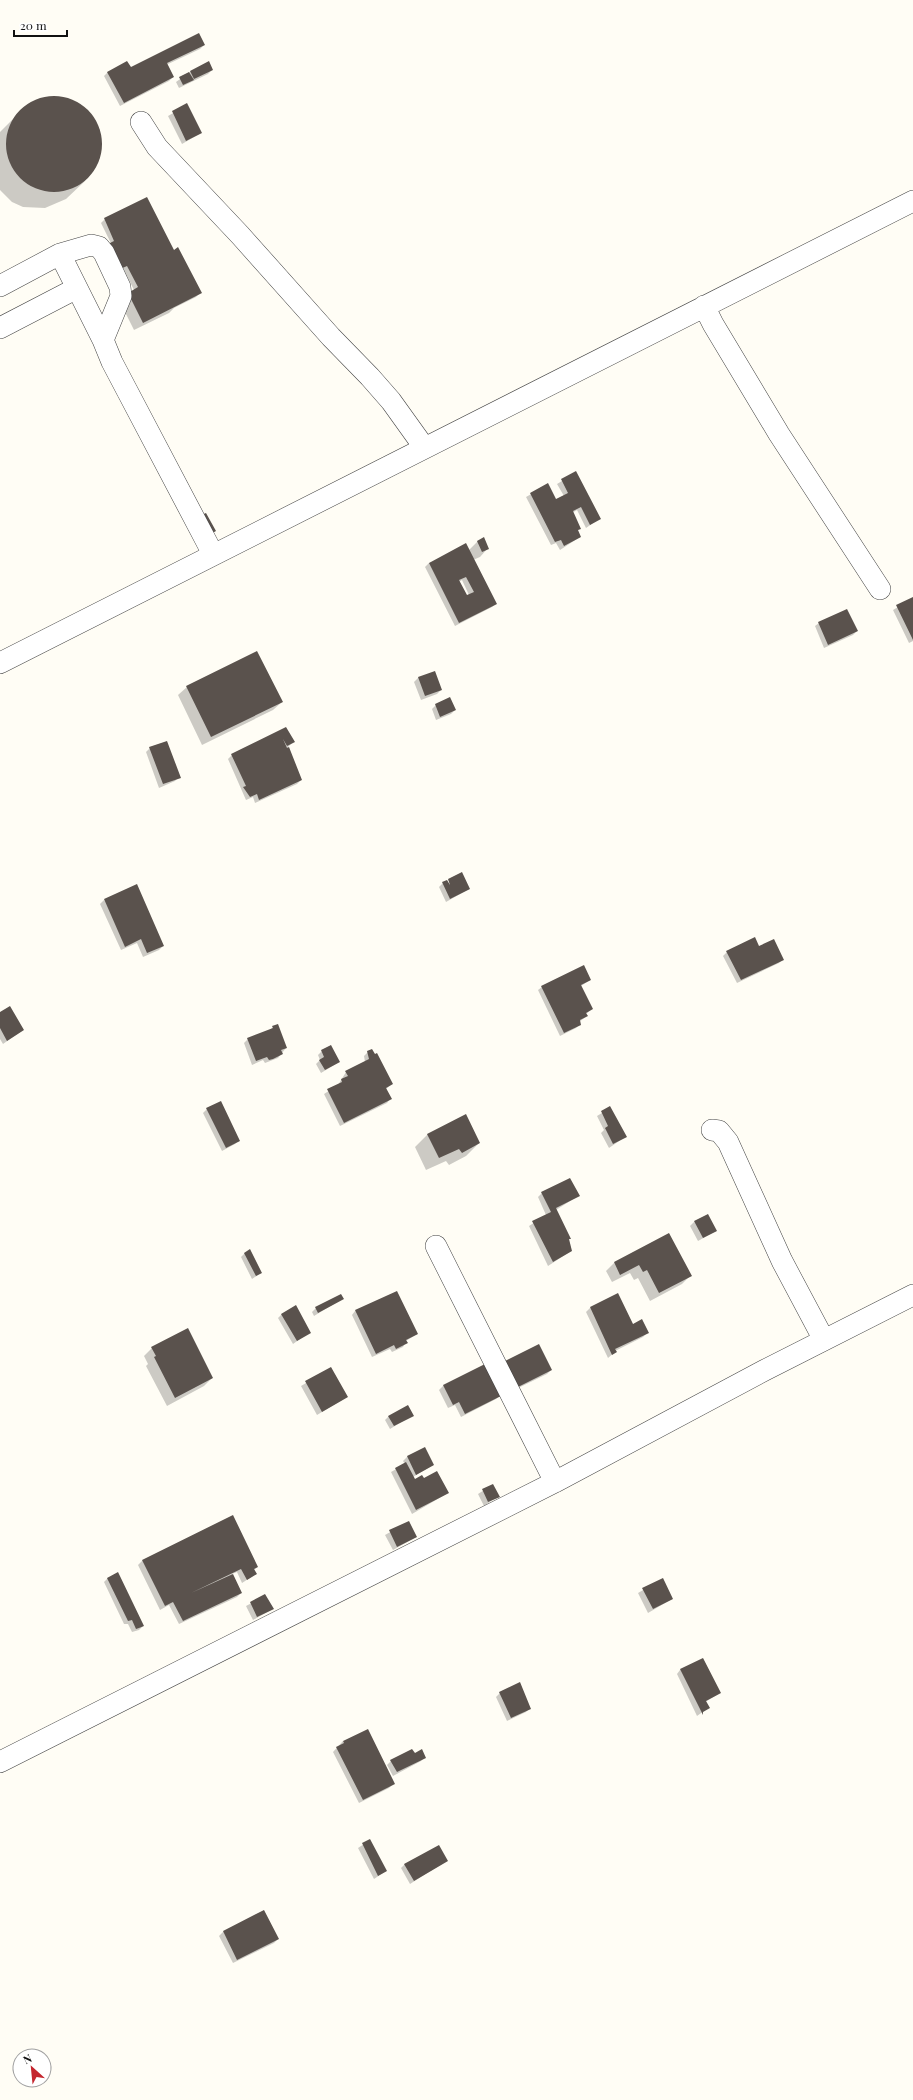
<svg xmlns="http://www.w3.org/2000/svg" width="913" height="2100" font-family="'Playfair Display',serif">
<rect width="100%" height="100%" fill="#fffdf5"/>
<path fill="#0003" fill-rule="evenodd" d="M 204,45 L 200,49 L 166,65 L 173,77 L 169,81 L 120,106 L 104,76 L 108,72 L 130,68 Z
M 212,70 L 208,74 L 179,88 L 176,82 L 191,71 Z
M 46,97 L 69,99 L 88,110 L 100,130 L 101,152 L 98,163 L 84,182 L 66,199 L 45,208 L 23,207 L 12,202 L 0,190 L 0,132 L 25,107 Z
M 187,105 L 201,133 L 182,144 L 168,116 Z
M 146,199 L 174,251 L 200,293 L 196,297 L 174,308 L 169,313 L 134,330 L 120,302 L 134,290 L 101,223 L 105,219 Z
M 575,473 L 599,519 L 586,528 L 577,510 L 572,513 L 580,528 L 577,531 L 580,537 L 560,550 L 556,543 L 551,545 L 526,497 L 547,485 L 556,501 L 564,496 L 557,484 Z
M 478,541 L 488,548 L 480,557 L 473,560 L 496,604 L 492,607 L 455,626 L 425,567 L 429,563 L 469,550 ZM 462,580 L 469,595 L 466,596 L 459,582 Z
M 913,598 L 913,641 L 909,643 L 893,610 Z
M 819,623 L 857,631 L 853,635 L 824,648 L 815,626 Z
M 434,672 L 441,690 L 437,694 L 421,700 L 414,682 L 418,678 Z
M 187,687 L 282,702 L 273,710 L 202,745 L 178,695 Z
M 436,705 L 455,710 L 451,714 L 436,720 L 432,709 Z
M 286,728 L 293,742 L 288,747 L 301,780 L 297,784 L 255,803 L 253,797 L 246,800 L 228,759 L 232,755 Z
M 150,748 L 179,777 L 175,781 L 159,788 L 146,752 Z
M 462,874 L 469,889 L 446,902 L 439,887 L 443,883 L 449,886 L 453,884 L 448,880 Z
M 104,900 L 163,946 L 159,950 L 143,957 L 137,943 L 121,950 L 100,904 Z
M 759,948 L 783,959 L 779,963 L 737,983 L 723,956 L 727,952 Z
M 590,980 L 581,986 L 592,1009 L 586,1014 L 587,1016 L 579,1022 L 580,1024 L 576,1028 L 560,1036 L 538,990 L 542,987 Z
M 0,1013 L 23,1030 L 3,1044 L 0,1039 Z
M 273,1027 L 286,1048 L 278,1058 L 265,1063 L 263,1060 L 252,1065 L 244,1043 L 248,1039 L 270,1030 Z
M 322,1051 L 339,1062 L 321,1073 L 316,1064 L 320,1060 L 318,1055 Z
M 368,1052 L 392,1084 L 386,1089 L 390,1099 L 387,1103 L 340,1126 L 324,1094 L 338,1085 L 346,1072 L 365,1062 L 364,1056 Z
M 610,1108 L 625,1137 L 609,1148 L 601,1133 L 604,1130 L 597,1116 Z
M 207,1109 L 239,1140 L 235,1144 L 222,1151 L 203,1113 Z
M 428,1134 L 479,1143 L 466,1156 L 449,1165 L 446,1161 L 426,1170 L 415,1147 Z
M 542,1193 L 578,1196 L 556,1210 L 570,1239 L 568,1240 L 571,1251 L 548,1266 L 529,1226 L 546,1215 L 538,1197 Z
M 694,1222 L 716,1231 L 698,1241 L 690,1226 Z
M 669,1234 L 690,1276 L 682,1284 L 650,1301 L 638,1278 L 634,1280 L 630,1273 L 612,1282 L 606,1271 L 614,1263 Z
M 245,1253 L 261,1273 L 252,1279 L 241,1257 Z
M 396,1292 L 417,1334 L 406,1341 L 403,1347 L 392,1352 L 390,1349 L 372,1357 L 352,1315 L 355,1311 Z
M 618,1295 L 633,1325 L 647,1333 L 643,1337 L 615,1351 L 615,1352 L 608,1358 L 586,1312 L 590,1308 Z
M 342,1299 L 314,1316 L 312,1312 L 316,1308 Z
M 282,1314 L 310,1332 L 293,1344 L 278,1318 Z
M 152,1348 L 212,1378 L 204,1386 L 167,1406 L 146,1366 L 148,1364 L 144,1356 Z
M 484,1365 L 500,1395 L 496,1399 L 461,1417 L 455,1405 L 448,1408 L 439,1390 L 443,1386 Z
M 502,1365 L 551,1370 L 547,1374 L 514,1390 Z
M 331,1368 L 347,1397 L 317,1415 L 301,1386 Z
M 413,1415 L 390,1429 L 385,1420 L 389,1416 Z
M 425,1448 L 433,1465 L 413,1477 L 415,1480 L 423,1480 L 448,1493 L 412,1514 L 391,1472 L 405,1464 L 403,1461 L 407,1457 Z
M 492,1485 L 498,1496 L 484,1506 L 478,1494 Z
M 232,1516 L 257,1567 L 254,1570 L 256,1574 L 242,1583 L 237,1572 L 232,1574 L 241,1593 L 237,1597 L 179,1624 L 169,1605 L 160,1610 L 138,1565 L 142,1561 Z
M 408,1522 L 416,1537 L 393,1550 L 385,1535 Z
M 108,1578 L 143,1626 L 139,1630 L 132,1632 L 128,1624 L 124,1624 L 104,1582 Z
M 662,1579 L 672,1599 L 648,1613 L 638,1593 Z
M 265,1596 L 273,1609 L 253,1620 L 246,1606 Z
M 703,1659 L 720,1693 L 705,1702 L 708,1708 L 697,1716 L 677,1674 L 680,1670 Z
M 500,1693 L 530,1708 L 526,1712 L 507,1721 L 496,1697 Z
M 343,1741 L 393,1784 L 389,1788 L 359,1803 L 333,1752 Z
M 414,1754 L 425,1757 L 421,1761 L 393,1776 L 387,1765 L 391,1761 Z
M 370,1840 L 386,1871 L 374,1879 L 358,1848 Z
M 446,1861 L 410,1884 L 401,1868 L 405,1864 Z
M 264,1911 L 278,1939 L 274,1943 L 233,1963 L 219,1936 L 223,1932 Z"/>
<path fill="#5a524d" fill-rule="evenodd" d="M 199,33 L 205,45 L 167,63 L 174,77 L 124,103 L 107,72 L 127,61 L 131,67 Z
M 209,61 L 213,70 L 194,79 L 190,71 Z
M 189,72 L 194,80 L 183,85 L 179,77 Z
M6 144a48 48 0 1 1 96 0a48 48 0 1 1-96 0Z
M 187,103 L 202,133 L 186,141 L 172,111 Z
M 147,197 L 174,250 L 178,247 L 202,293 L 143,323 L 128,293 L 138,287 L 127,266 L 118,270 L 106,245 L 114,241 L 104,218 Z
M 576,471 L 601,519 L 590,525 L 581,507 L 573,511 L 581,529 L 578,530 L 581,537 L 564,546 L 561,540 L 555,542 L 530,493 L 548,483 L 556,499 L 568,493 L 561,479 Z
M 206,513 L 216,531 L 209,535 L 199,516 Z
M 484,537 L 489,549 L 482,552 L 477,541 Z
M 466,543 L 497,604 L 459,623 L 429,563 ZM 466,577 L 474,592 L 467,595 L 459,580 Z
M 913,597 L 913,640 L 896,605 Z
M 847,609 L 858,631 L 828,645 L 818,622 Z
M 257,651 L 283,702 L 211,737 L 186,686 Z
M 435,671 L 442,690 L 425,696 L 418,677 Z
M 450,697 L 456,710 L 440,717 L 435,704 Z
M 286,727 L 295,742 L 287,746 L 283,739 L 287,748 L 289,747 L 302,780 L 259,800 L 257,794 L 250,797 L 243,787 L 246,786 L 231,754 Z
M 167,741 L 181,778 L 163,784 L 149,747 Z
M 462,872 L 470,889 L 450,899 L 442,882 L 447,880 L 450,885 L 448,879 Z
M 137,884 L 164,946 L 147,953 L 141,939 L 125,947 L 104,899 Z
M 755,937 L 759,946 L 774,939 L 784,960 L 741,980 L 726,951 Z
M 584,965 L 591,980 L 581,985 L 593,1009 L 586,1013 L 588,1016 L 580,1020 L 581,1025 L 564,1033 L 541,986 Z
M 10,1006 L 24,1030 L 7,1041 L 0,1028 L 0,1012 Z
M 278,1024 L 287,1048 L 281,1050 L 283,1054 L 273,1059 L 269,1060 L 267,1057 L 256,1061 L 247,1038 L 273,1028 L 272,1026 Z
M 331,1045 L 340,1062 L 325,1070 L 319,1060 L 324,1057 L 321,1050 Z
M 372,1049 L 375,1054 L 377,1053 L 393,1084 L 386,1088 L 392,1099 L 344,1123 L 327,1089 L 342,1082 L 341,1079 L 348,1076 L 345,1071 L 369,1059 L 367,1051 Z
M 221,1101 L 240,1141 L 226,1148 L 206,1108 Z
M 610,1106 L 627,1137 L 613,1144 L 605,1128 L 608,1126 L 601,1111 Z
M 466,1114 L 480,1143 L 462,1153 L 459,1149 L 439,1158 L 427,1134 Z
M 570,1178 L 580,1196 L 556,1208 L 571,1239 L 569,1239 L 572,1251 L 553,1262 L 532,1221 L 551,1212 L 541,1192 Z
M 708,1214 L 717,1231 L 703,1238 L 694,1221 Z
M 669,1233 L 692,1276 L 659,1293 L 647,1270 L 643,1272 L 639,1265 L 620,1275 L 614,1262 Z
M 250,1249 L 262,1273 L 256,1276 L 244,1253 Z
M 397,1291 L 418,1334 L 406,1340 L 408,1343 L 396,1349 L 394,1345 L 376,1354 L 355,1310 Z
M 618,1293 L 633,1324 L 642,1319 L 649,1333 L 615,1349 L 617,1352 L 612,1355 L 590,1307 Z
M 341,1294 L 344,1299 L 318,1313 L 315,1307 Z
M 296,1305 L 311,1333 L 297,1341 L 281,1314 Z
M 188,1328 L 213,1378 L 175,1398 L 154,1357 L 156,1356 L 151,1347 Z
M 539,1344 L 552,1370 L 518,1387 L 505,1361 Z
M 485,1364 L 501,1396 L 465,1414 L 459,1402 L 453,1405 L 443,1385 Z
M 331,1367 L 348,1397 L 322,1412 L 305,1381 Z
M 408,1405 L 414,1416 L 394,1426 L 388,1416 Z
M 425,1447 L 434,1465 L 416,1475 L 407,1456 Z
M 406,1462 L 415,1479 L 422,1475 L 424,1478 L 437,1471 L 449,1493 L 416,1510 L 395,1468 Z
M 493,1484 L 500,1497 L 488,1502 L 482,1489 Z
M 233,1515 L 258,1567 L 254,1569 L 257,1574 L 247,1580 L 241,1569 L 191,1593 L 233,1574 L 242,1593 L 183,1621 L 173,1602 L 165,1606 L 142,1560 Z
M 409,1521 L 417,1537 L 397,1547 L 389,1530 Z
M 118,1572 L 144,1626 L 139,1628 L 136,1629 L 132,1620 L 128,1621 L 107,1578 Z
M 663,1578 L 673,1599 L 653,1609 L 642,1588 Z
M 265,1594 L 274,1609 L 257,1617 L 250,1602 Z
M 703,1658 L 721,1693 L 706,1701 L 710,1708 L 703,1712 L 703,1715 L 680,1669 Z
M 520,1682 L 531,1709 L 511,1718 L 499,1692 Z
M 368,1729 L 395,1784 L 363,1800 L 336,1747 L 344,1743 L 343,1741 Z
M 412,1749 L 415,1753 L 422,1749 L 426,1758 L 397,1772 L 390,1760 Z
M 370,1839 L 387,1871 L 378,1876 L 362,1843 Z
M 439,1845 L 448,1861 L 414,1881 L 404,1864 Z
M 264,1910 L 279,1939 L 237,1960 L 223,1931 Z"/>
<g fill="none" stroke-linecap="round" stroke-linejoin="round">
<defs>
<path id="minor" d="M 141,122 L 157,147 L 240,235 L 331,337 L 370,377 L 391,401 L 424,447
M 60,254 L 103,340 L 112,362 L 213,554
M 0,286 L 60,254 L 91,245 L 99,247 L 104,253 L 120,287 L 121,296 L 103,340
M 704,306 L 713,324 L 779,434 L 880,589
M 0,328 L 77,288
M 0,663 L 913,201
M 712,1130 L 719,1131 L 728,1142 L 782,1261 L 824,1340
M 436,1246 L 555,1482
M 0,1762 L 555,1482 L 765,1370 L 913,1295"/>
</defs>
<use href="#minor" stroke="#444" stroke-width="22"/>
<use href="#minor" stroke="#fff" stroke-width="21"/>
</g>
<g transform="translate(32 2068) rotate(333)"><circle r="19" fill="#ffffff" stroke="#a0a0a0"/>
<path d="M0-3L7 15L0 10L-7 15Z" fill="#c4262e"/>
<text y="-6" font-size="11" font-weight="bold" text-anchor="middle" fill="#111111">N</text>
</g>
<path d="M14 30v6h53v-6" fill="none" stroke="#111111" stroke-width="2"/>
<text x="20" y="30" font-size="12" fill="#111111" stroke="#ffffff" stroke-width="3" paint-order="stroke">20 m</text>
</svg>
